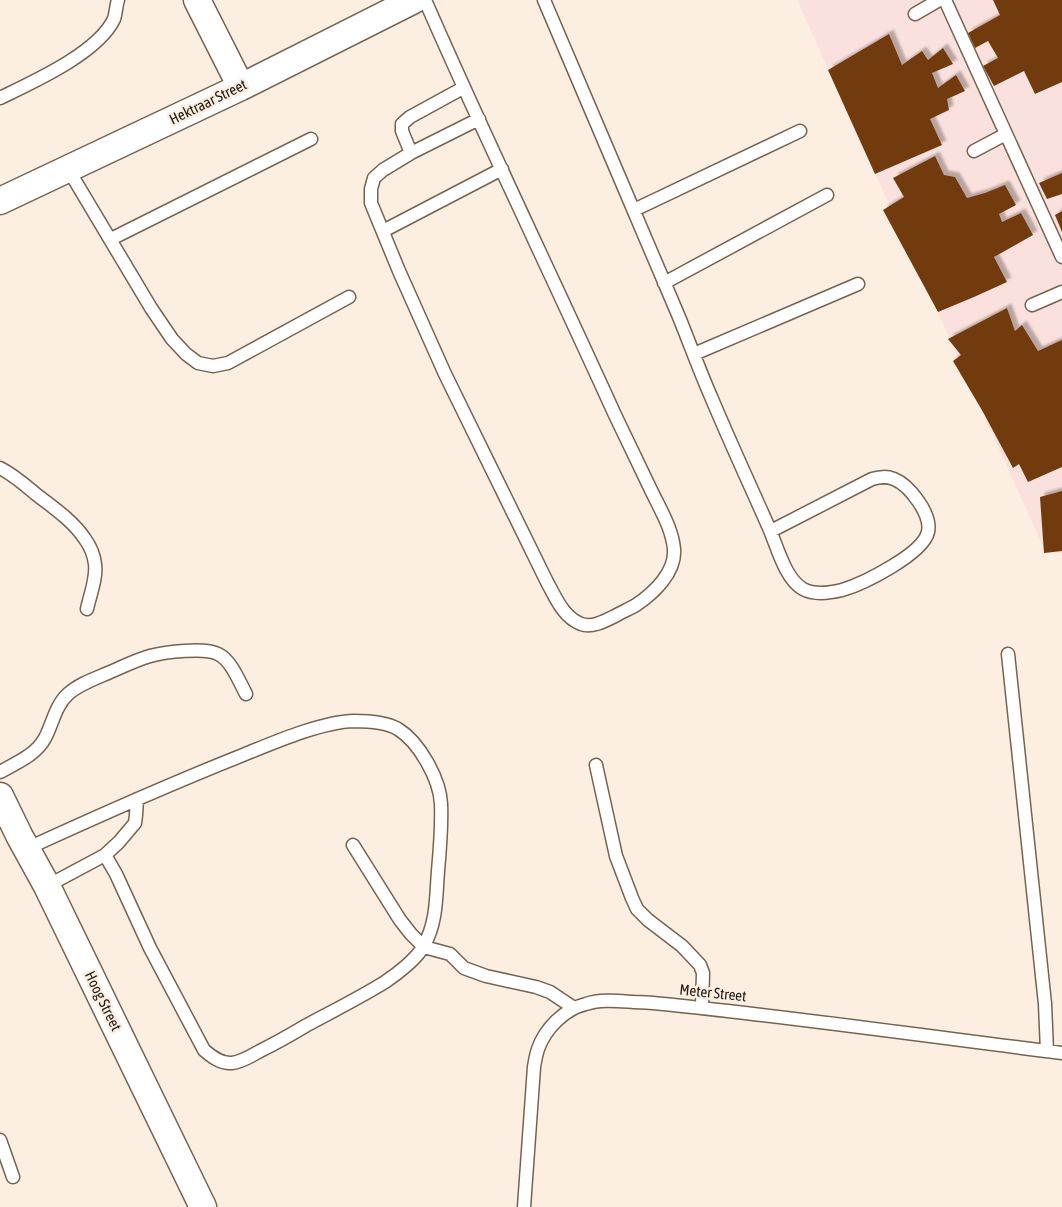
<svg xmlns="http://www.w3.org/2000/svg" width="1062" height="1207" font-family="'Asap Condensed',sans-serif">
<defs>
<filter id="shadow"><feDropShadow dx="4.5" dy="-4.5" stdDeviation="1" flood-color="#0004"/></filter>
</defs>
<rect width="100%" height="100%" fill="#fcefe2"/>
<path fill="#fbe1dd" d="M 797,0 L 1062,0 L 1062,553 L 1046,553 Z"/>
<path fill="#723a11" filter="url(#shadow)" d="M 993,0 L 1062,0 L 1062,82 L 1035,94 L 1024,71 L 994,86 L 983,66 L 998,58 L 988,41 L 975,48 L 968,33 L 1000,15 Z
M 889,34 L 902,65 L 922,51 L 928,60 L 943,48 L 953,64 L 932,73 L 938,88 L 956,75 L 965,91 L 947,99 L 949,110 L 930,119 L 942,145 L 875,174 L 828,70 Z
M 935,156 L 944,175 L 955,177 L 967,198 L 985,193 L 1005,185 L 1016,205 L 999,214 L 1002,222 L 1021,213 L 1033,235 L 994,257 L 1007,282 L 974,297 L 938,312 L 883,210 L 904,197 L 893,178 Z
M 1062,173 L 1062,194 L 1047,199 L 1039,183 Z
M 1062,211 L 1062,232 L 1055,215 Z
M 1007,308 L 1015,331 L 1022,325 L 1038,351 L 1062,340 L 1062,467 L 1028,482 L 1019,464 L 1013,468 L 983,412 L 953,361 L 961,355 L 948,339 Z
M 1062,491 L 1062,551 L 1044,553 L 1040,497 Z"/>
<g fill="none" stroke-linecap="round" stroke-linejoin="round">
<defs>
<path id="lane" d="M 425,0 C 486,140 552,276 615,415 C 627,440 639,465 651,490 C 660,509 672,528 674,549 C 676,572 654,593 636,605 C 629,609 622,612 615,616 C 605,621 592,628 581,624 C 563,617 556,598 547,582 L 445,374 L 399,271 L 371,203 L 371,189 L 374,178 L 383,170 L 411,153 L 479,119
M 544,0 C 589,106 634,211 679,317 C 690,344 700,372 712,399 C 730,442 750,485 769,528 C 777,546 785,579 803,589 C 814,595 830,593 842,590 C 863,584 923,554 928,532 C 932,514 909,485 894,479 C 886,476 880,477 872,479 L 771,531
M 945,0 L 1062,257
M 915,14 L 939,0
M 0,98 C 33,82 98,53 114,19 C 116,13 116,6 118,0
M 974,151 L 1006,134
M 411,153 L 402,131 L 402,124 L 410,117 L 463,88
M 68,169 L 151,308 L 172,339 L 186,354 L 198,363 L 213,366 L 228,363 L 349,297
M 634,210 L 800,131
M 383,231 L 502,169
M 111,239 L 311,139
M 664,283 L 827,195
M 1032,305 L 1062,292
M 694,354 L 858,284
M 0,468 C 14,475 25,485 37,495 C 54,508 73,521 85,539 C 90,546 94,555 95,564 C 97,578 90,595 87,609
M 1008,654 L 1045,1004 L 1047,1051
M 596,765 L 616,856 L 632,898 L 637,909 L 648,920 L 682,946 L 700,965 L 703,973 L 702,1008
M 0,772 C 16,763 36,755 45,738 C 53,723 55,706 68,694 C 79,684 94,679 108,673 C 122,667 136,660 150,656 C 165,652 205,647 218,654 C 231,660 239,681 246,694
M 353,845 L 400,920 L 411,934 L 424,947 L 450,954 L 464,968 L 486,976 L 536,987 L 550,992 L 574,1008
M 26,849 C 98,816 170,784 243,755 C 275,742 321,722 354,721 C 368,721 386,722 398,729 C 419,742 440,779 441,804 C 442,826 440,849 438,871 C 436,896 437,923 424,945 C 418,958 397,974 385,982 C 361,997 333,1011 307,1025 C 292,1034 276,1043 260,1051 C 251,1056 242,1062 232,1063 C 221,1064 212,1057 204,1050 L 150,948 L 116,874 L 105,855
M 47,886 L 105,855 L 119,842 L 135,823 L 136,815 L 137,799
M 0,1140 L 13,1177
M 524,1207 L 534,1067 C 535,1061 536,1055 538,1049 C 545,1029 564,1009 586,1004 C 601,999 618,1001 634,1002 C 666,1003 697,1008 728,1011 C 840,1024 951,1039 1062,1053"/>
<path id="street" d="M 197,0 L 241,87
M 0,201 L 241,87 L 414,0
M 0,796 L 20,837 L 47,886 L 203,1207"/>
</defs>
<use href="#lane" stroke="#756350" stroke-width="15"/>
<use href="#street" stroke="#756350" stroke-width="29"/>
<use href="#lane" stroke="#fff" stroke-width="12"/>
<use href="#street" stroke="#fff" stroke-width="26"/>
</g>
<g text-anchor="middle" stroke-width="5" stroke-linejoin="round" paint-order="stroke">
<g font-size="15" fill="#211a12" stroke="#fcefe2">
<text transform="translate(208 102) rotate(-26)" y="5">Hektraar Street</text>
<text transform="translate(713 993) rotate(6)" y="5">Meter Street</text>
<text transform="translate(103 1001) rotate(64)" y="5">Hoog Street</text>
</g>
</g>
</svg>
